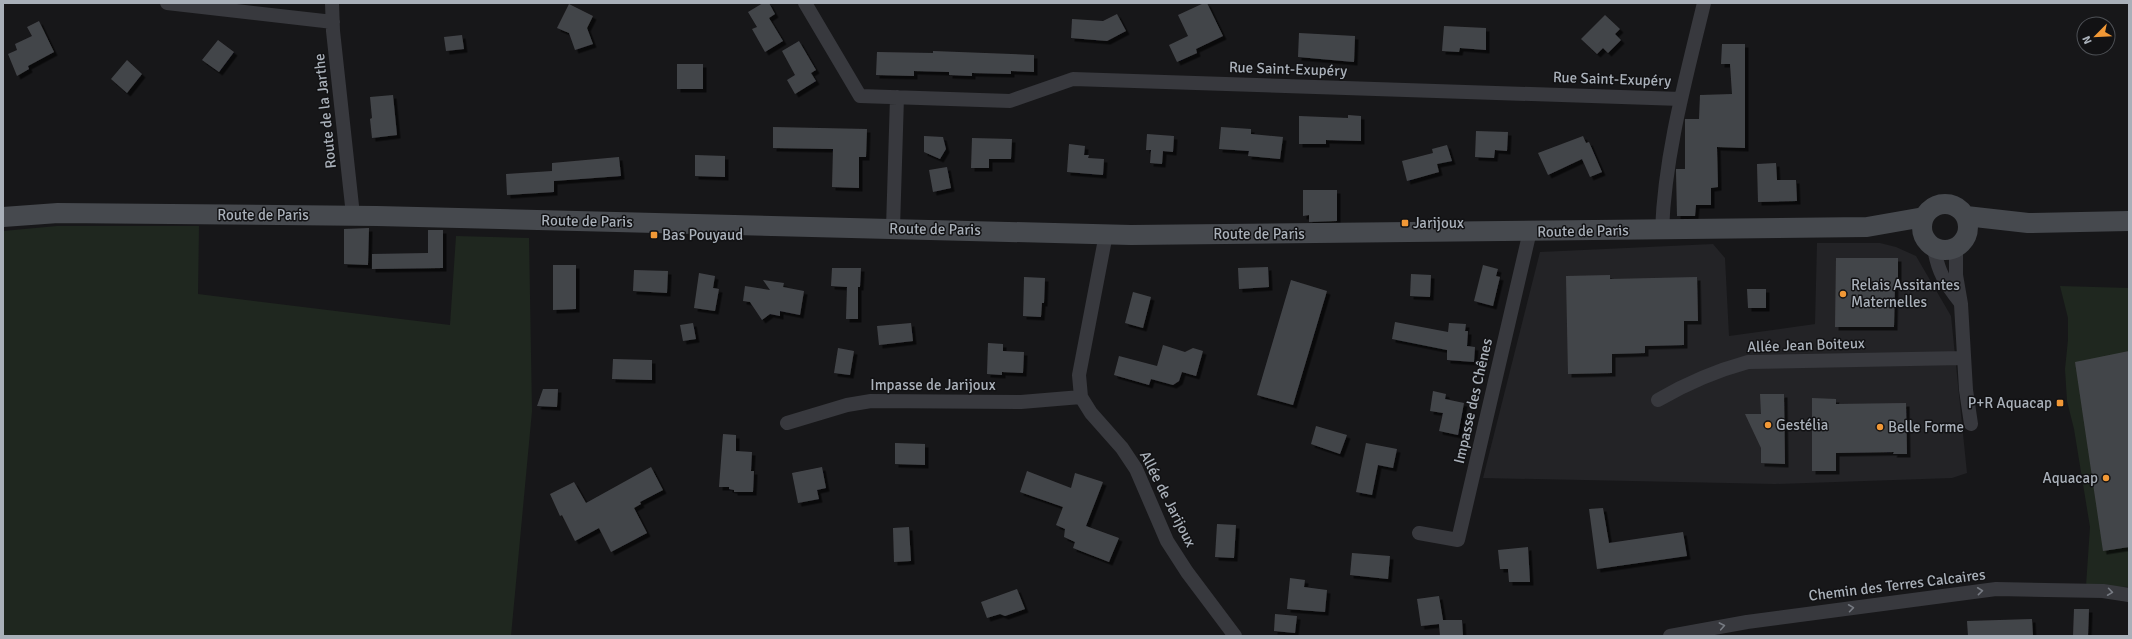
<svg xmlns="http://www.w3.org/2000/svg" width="2132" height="639" font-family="Signika,sans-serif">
<defs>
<filter id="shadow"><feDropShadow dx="3.5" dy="3.5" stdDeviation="0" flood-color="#0009"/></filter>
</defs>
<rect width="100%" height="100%" fill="#171719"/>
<path fill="#232326" d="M 1817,243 L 1880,243 L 1896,247 L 1916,256 L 1951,316 L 1967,473 L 1952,478 L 1775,484 L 1483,478 L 1540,252 L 1713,244 L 1725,258 L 1729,336 L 1815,324 Z"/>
<path fill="#1f271f" d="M 57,226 L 199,226 L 198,294 L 450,325 L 456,236 L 529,238 L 532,411 L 511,636 L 3,636 L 3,231 Z
M 2060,286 L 2129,288 L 2129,587 L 2086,586 L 2090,527 L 2074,429 L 2067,401 L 2065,369 L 2068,340 L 2068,318 Z"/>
<path fill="#434549" filter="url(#shadow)" d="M 763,3 L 769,3 L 775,14 L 769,18 L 783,41 L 765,52 L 752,29 L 757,27 L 748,12 Z
M 1204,3 L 1207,3 L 1223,36 L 1196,49 L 1197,53 L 1177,62 L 1169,45 L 1188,36 L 1178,15 Z
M 569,4 L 593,16 L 587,28 L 593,44 L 575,50 L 569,33 L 557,28 Z
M 1117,14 L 1126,31 L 1107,41 L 1071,38 L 1072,19 L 1103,21 Z
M 1605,15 L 1620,29 L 1615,34 L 1621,40 L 1608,53 L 1603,48 L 1597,54 L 1581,39 Z
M 39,21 L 54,52 L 28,66 L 29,69 L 17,76 L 8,54 L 17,50 L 15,44 L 32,36 L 27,27 Z
M 1444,26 L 1486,28 L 1486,50 L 1460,48 L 1459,52 L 1442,51 Z
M 1299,33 L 1355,36 L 1354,62 L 1298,57 Z
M 462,35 L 464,49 L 446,51 L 444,37 Z
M 218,40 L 234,52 L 219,72 L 202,60 Z
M 799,41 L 816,70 L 811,73 L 816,81 L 795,94 L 787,80 L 795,75 L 782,51 Z
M 1722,44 L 1745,44 L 1745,148 L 1717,147 L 1718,187 L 1711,188 L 1711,205 L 1696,205 L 1695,216 L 1677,216 L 1676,171 L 1676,169 L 1685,169 L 1685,119 L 1699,119 L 1700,95 L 1732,94 L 1730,64 L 1721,64 Z
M 933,51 L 1034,55 L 1034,72 L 1011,71 L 1011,74 L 972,73 L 972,76 L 949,75 L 949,72 L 914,71 L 914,76 L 876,75 L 877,52 L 933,53 Z
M 127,60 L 142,74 L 127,93 L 111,79 Z
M 677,64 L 703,64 L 703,89 L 677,89 Z
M 393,95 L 397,135 L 372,138 L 370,119 L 372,118 L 370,97 Z
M 1348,115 L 1361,116 L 1361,141 L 1326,140 L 1326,144 L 1299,144 L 1299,116 L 1348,118 Z
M 773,127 L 867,129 L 866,157 L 859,157 L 859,188 L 832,187 L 833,149 L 773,148 Z
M 1221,127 L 1251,129 L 1251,134 L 1283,137 L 1280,159 L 1248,156 L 1249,151 L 1219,149 Z
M 1476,131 L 1508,132 L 1507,151 L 1495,150 L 1494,158 L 1475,157 Z
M 1147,134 L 1174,136 L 1173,152 L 1163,151 L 1162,164 L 1150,163 L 1151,150 L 1146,150 Z
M 924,136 L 943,137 L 946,149 L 940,159 L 924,152 Z
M 1583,136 L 1586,143 L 1589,142 L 1602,172 L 1590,177 L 1582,159 L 1548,175 L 1538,153 Z
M 972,138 L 1012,139 L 1011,159 L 989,159 L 989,168 L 971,168 Z
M 1069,144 L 1085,146 L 1084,155 L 1089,155 L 1088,158 L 1104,159 L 1103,175 L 1067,172 Z
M 1447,145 L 1452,161 L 1437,164 L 1439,172 L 1407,181 L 1402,161 L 1433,153 L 1432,149 Z
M 695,155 L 725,156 L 725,177 L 695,176 Z
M 619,157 L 621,176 L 554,181 L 554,192 L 507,195 L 506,174 L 552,171 L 552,163 Z
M 1776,163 L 1777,180 L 1796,180 L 1797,201 L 1758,202 L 1757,164 Z
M 947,167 L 951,188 L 933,192 L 929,170 Z
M 1303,190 L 1337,190 L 1337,221 L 1309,222 L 1309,215 L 1303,216 Z
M 369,228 L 368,265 L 344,264 L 344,229 Z
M 428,230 L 443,230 L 443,268 L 372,269 L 372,254 L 428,253 Z
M 1836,258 L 1898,258 L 1898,282 L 1895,282 L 1894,327 L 1835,327 Z
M 553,265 L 576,265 L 576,309 L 553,310 Z
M 1483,265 L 1498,269 L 1496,276 L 1500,277 L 1493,306 L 1474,301 Z
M 1268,267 L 1269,287 L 1239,289 L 1238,268 Z
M 832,268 L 861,268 L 860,287 L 858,287 L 858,319 L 846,319 L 847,287 L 831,286 Z
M 634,270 L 668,271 L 667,293 L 633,291 Z
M 699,273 L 715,276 L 713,288 L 719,289 L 715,311 L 694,308 Z
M 1411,274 L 1431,275 L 1430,297 L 1410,296 Z
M 1610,275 L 1610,279 L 1697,277 L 1698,321 L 1684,321 L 1684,345 L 1645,346 L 1645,353 L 1612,354 L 1612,373 L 1568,374 L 1566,276 Z
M 1024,277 L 1045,278 L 1044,303 L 1042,303 L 1041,317 L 1023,316 Z
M 763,280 L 784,283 L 783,287 L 804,291 L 800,315 L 780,311 L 780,316 L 770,314 L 762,320 L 750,302 L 743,301 L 745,286 L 770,290 Z
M 1291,280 L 1327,291 L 1293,405 L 1257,395 Z
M 1747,289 L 1766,289 L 1766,308 L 1748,308 Z
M 1133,292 L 1151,297 L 1143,328 L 1125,323 Z
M 1395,322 L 1448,332 L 1449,323 L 1466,324 L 1465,331 L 1468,331 L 1467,346 L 1475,347 L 1474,362 L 1447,360 L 1447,350 L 1392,339 Z
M 693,323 L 696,339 L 683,341 L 680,325 Z
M 911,323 L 913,341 L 879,345 L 877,326 Z
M 988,343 L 1003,344 L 1003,351 L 1024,352 L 1023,373 L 1002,372 L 1002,375 L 987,374 Z
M 1163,345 L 1185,352 L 1193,348 L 1203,351 L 1196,376 L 1182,372 L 1179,381 L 1173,385 L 1151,379 L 1149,385 L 1114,375 L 1119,356 L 1157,366 Z
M 838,348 L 854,351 L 850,375 L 834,373 Z
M 2129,351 L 2129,547 L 2103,551 L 2075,362 Z
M 613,359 L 652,360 L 652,380 L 612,379 Z
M 543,389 L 558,389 L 557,407 L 537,406 Z
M 1433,391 L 1446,394 L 1445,399 L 1464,403 L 1458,435 L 1439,431 L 1443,413 L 1430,411 Z
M 1760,394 L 1784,394 L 1785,464 L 1761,463 L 1761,448 L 1745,414 L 1761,414 Z
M 1812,398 L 1836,399 L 1836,404 L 1906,403 L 1907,454 L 1893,454 L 1894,452 L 1836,453 L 1836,471 L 1812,471 Z
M 1316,426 L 1347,435 L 1340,454 L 1311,444 Z
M 723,434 L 736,435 L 736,451 L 752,452 L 751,471 L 754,471 L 753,492 L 734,492 L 734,490 L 729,489 L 729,487 L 719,487 Z
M 895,443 L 925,444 L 925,465 L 895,464 Z
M 1366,443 L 1397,449 L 1393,468 L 1378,465 L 1372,495 L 1356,492 Z
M 651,467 L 663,490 L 640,502 L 641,504 L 634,508 L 647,533 L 611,552 L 599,528 L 575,541 L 562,515 L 560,516 L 550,494 L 574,482 L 586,503 Z
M 822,467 L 826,488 L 817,490 L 819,499 L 798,503 L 792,473 Z
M 1027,471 L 1071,488 L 1075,473 L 1103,482 L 1086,526 L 1119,538 L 1109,562 L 1073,548 L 1075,542 L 1064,537 L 1065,529 L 1056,525 L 1063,507 L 1020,492 Z
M 1603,508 L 1609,543 L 1683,532 L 1687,556 L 1597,569 L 1589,509 Z
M 1217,524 L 1236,525 L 1234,558 L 1215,557 Z
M 909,527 L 911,561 L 894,562 L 893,528 Z
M 1528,547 L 1530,582 L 1509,582 L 1508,569 L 1500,569 L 1498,550 Z
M 1352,553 L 1390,556 L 1388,579 L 1350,575 Z
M 1290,578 L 1305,580 L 1304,587 L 1327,590 L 1325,612 L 1287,609 Z
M 1017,589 L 1025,609 L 1005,616 L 1000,614 L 987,618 L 981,602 Z
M 1439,596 L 1443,620 L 1462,620 L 1463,636 L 1440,636 L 1439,624 L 1421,626 L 1417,599 Z
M 2074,609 L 2089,609 L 2088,636 L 2073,636 Z
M 1275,614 L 1297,616 L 1295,633 L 1274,631 Z
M 2032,619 L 2033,636 L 1968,636 L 1967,621 Z"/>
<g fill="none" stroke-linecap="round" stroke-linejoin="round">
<path stroke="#38393e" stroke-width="14" d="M 167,3 L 333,22
M 332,3 L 333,31 L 353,215
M 805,3 L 860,96 L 1010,101 L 1073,79 L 1681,99
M 893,228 L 897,97
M 1662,230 C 1665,153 1686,78 1704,3
M 1106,234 L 1079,375 L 1081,397 L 1091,413 L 1122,448 L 1136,469 L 1167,541 L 1187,572 L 1235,636
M 1934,248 C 1938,272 1945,283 1960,302
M 1956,248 L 1956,275 L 1961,304 L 1966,390 L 1971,424
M 1658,400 C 1687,383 1715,371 1748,362 L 1963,358
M 787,423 L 847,405 L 871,401 L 1021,402 L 1081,397
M 1419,533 L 1458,540 L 1530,231
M 1670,636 L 1747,622 L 1996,589 L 2103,591 L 2129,595"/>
<path stroke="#46494e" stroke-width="20" d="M1922 227a23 23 0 1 1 46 0a23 23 0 1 1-46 0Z
M 1966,216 L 2028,223 L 2129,221
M 3,217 L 58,213 L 377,216 L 1131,235 L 1867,227 L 1924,217"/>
</g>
<defs><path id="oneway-chevron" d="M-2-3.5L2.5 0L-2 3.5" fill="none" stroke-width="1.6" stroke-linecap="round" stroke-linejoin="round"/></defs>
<g stroke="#767a82">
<use href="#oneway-chevron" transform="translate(1980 591) rotate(-6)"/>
<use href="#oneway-chevron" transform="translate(2110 592) rotate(8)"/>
<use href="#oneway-chevron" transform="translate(1851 608) rotate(-8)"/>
<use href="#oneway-chevron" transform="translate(1722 626) rotate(-11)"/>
</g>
<g fill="#f19836" stroke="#121214" stroke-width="1.5">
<rect x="1401" y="219" width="8" height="8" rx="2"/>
<rect x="650" y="231" width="8" height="8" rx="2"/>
<circle cx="1843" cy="294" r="4"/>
<rect x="2056" y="399" width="8" height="8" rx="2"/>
<circle cx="1768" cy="425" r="4"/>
<circle cx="1880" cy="427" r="4"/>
<circle cx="2106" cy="478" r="4"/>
</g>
<g text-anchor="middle" stroke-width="3" stroke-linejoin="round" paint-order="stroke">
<g font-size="15" fill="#a9b0b9" stroke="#121214">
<text transform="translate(1288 69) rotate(2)" y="5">Rue Saint-Exupéry</text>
<text transform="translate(1612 79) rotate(2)" y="5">Rue Saint-Exupéry</text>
<text transform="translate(325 111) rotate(-96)" y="5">Route de la Jarthe</text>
<text x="263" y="220">Route de Paris</text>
<text transform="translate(587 221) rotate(1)" y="5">Route de Paris</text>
<text transform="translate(935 229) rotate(1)" y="5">Route de Paris</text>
<text transform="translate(1583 231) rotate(-1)" y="5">Route de Paris</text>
<text x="1259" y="239">Route de Paris</text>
<text transform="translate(1806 345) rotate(-2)" y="5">Allée Jean Boiteux</text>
<text x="933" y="390">Impasse de Jarijoux</text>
<text transform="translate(1473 401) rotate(-77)" y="5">Impasse des Chênes</text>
<text transform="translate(1168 499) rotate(63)" y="5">Allée de Jarijoux</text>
<text transform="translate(1897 585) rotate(-7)" y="5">Chemin des Terres Calcaires</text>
</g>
<g font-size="15" fill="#a9b0b9" stroke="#121214" text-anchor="start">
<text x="1413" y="228">Jarijoux</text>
<text x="662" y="240">Bas Pouyaud</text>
<text x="1851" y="290">Relais Assitantes<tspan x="1851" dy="17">Maternelles</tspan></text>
<text x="2052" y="408" text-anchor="end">P+R Aquacap</text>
<text x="1776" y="430">Gestélia</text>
<text x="1888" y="432">Belle Forme</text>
<text x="2098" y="483" text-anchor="end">Aquacap</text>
</g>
</g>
<rect width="2132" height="639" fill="none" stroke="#a9b0b9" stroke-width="8"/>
<g transform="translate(2096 36) rotate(246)"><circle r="19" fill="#121214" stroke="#4e5156"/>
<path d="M0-3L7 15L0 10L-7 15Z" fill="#f19836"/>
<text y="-6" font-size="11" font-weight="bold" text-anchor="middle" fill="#a9b0b9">N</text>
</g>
</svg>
